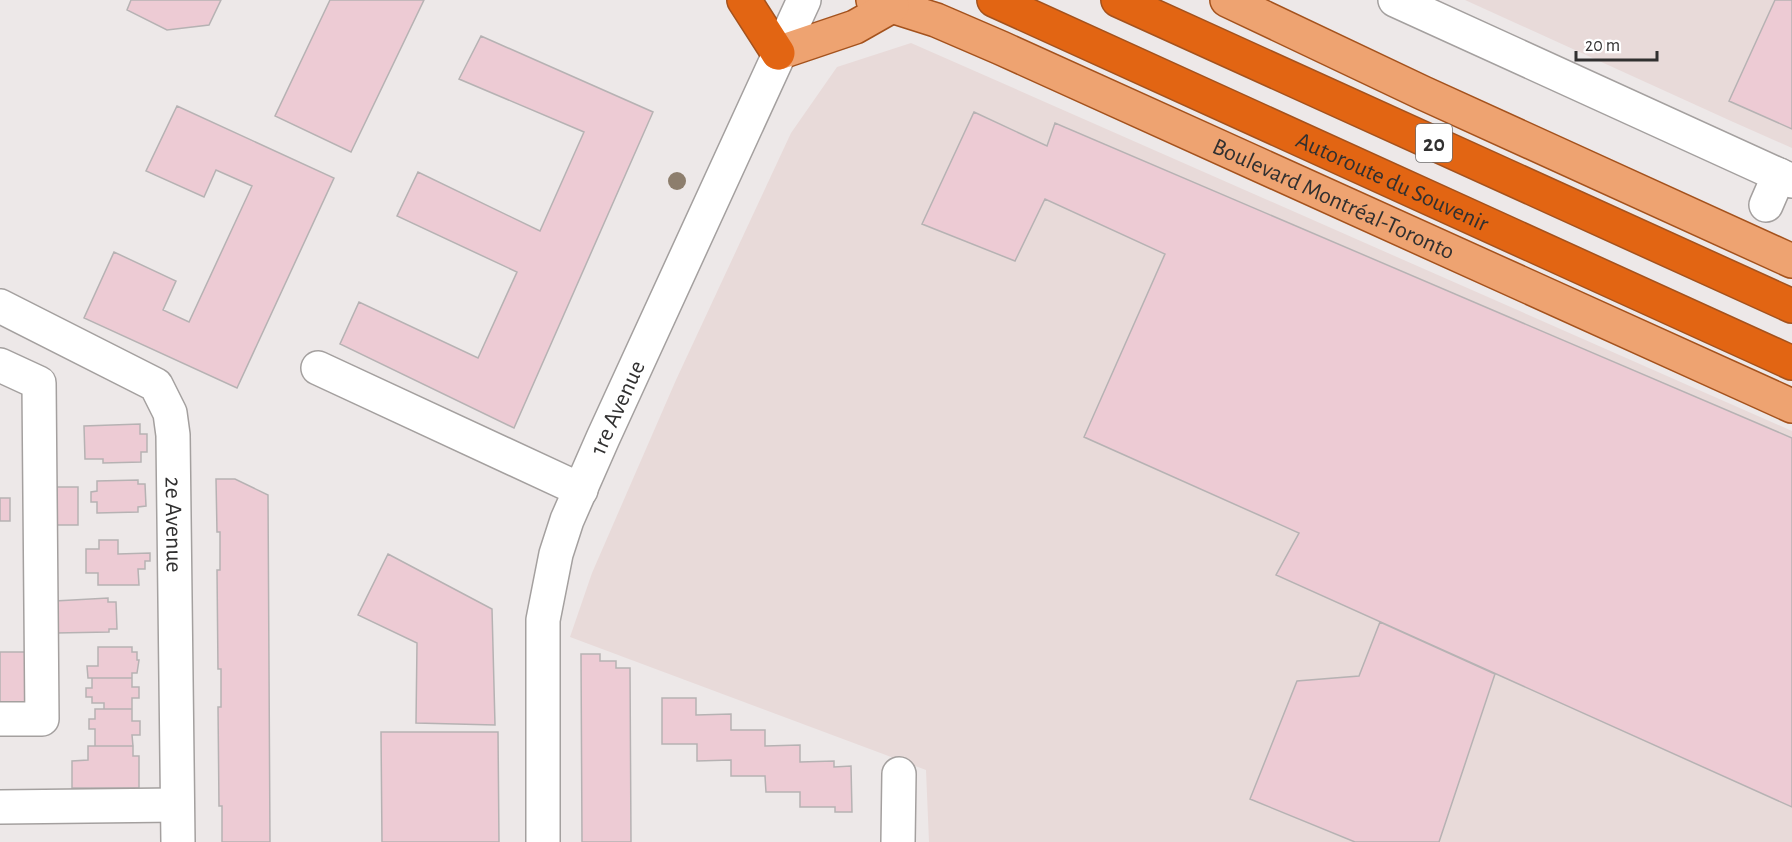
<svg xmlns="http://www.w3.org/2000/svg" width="1792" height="842" font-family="'Alegreya Sans',sans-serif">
<rect width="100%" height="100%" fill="#ede8e8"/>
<path fill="#e8dad9" d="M 1465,0 L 1792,0 L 1792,148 L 1731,121 Z
M 911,43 L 1792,431 L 1792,842 L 929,842 L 926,770 L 570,637 L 592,573 L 676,380 L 791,133 L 837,67 Z"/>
<path fill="#edcbd4" stroke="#b6b2b3" stroke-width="1.5" d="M 131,0 L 221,0 L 209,25 L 167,30 L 127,10 Z
M 330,0 L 424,0 L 351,152 L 275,116 Z
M 1775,0 L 1792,0 L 1792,129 L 1729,101 Z
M 481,36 L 653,112 L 514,428 L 340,344 L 359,302 L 478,358 L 517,272 L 397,216 L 418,172 L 540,231 L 584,132 L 459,79 Z
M 177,106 L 334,178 L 237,388 L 84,318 L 114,252 L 176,281 L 163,310 L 189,322 L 252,186 L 216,170 L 204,197 L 146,171 Z
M 974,112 L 1047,146 L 1055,123 L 1792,438 L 1792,807 L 1276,575 L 1299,533 L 1084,437 L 1165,254 L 1045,199 L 1015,261 L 922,224 Z
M 140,424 L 140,434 L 147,434 L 147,452 L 141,452 L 141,462 L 103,463 L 103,459 L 85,459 L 84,426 Z
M 216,479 L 235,479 L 268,495 L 270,842 L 222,842 L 222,806 L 219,806 L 218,707 L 221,707 L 221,669 L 218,669 L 217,570 L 220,570 L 220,532 L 217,532 Z
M 138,480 L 138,484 L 145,484 L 146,506 L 138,507 L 138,512 L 97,513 L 97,502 L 91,502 L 91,492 L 97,491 L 97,481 Z
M 47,487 L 78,487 L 78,525 L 46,525 Z
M 0,498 L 10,498 L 10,521 L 0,521 Z
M 99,540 L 118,540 L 118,554 L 150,553 L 150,561 L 145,561 L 145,569 L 138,569 L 139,585 L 98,585 L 98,573 L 86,573 L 86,549 L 99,549 Z
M 388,554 L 492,609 L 495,725 L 416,723 L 417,643 L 358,615 Z
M 108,598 L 108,602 L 116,602 L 117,629 L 109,629 L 109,632 L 56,633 L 55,601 Z
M 1380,622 L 1495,674 L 1439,842 L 1355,842 L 1250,799 L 1297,681 L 1359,676 Z
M 98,647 L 132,647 L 132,652 L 137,652 L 137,660 L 139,660 L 137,673 L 132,673 L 132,678 L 88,678 L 87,666 L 98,666 Z
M 0,652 L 31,652 L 32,695 L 19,710 L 0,711 Z
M 581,654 L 600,654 L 600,661 L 616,661 L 616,668 L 630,668 L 631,842 L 582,842 Z
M 92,678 L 132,678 L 132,687 L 139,687 L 139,698 L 132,698 L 132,709 L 104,709 L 104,703 L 92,703 L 92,697 L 86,697 L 86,688 L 92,688 Z
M 662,698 L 696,698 L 696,715 L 731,714 L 731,730 L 765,730 L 765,746 L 800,745 L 800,762 L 834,761 L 834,767 L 851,766 L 852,812 L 835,812 L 835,807 L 800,807 L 800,792 L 766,792 L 765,776 L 731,776 L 731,760 L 697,761 L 697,744 L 662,744 Z
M 95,709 L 132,709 L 132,721 L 140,721 L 140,735 L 132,735 L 133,746 L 95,746 L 95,729 L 89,729 L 89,719 L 95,719 Z
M 381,732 L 498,732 L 499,842 L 382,842 Z
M 88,746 L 133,746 L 133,756 L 139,756 L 139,788 L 72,788 L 72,761 L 88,760 Z"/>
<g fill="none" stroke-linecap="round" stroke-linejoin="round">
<defs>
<g id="minor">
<path d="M 1395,0 L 1792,181"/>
<path d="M 1766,205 L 1779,175"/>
<path id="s1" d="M 0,306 L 156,385 L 170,413 L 173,435 L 178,842"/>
<path d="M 0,365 L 39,383 L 42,719 L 0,719"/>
<path d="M 318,368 L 581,490"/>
<path d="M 0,807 L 177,805"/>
<path id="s2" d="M 543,842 L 543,620 L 556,554 L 567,520 L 603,438 L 804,0"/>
<path d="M 898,842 L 899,774"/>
</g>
<g id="major">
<path id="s3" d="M 873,0 L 936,20 L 1001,48 L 1792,406"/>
<path d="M 1227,0 L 1423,93 L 1792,261"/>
<path d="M 778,53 L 855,27 L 892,6"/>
</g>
<g id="highway">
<path d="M 744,0 L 778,53"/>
<path id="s4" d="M 994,0 L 1792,363"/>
<path d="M 1118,0 L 1792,306"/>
</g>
</defs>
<use href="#minor" stroke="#a4a09f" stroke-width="36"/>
<use href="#major" stroke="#a4521d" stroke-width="36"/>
<use href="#highway" stroke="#a4521d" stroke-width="36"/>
<use href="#minor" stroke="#fff" stroke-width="33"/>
<use href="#major" stroke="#eea371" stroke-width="33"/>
<use href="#highway" stroke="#e26513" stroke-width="33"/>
</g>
<circle fill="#8d7e6d" cx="677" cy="181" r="9"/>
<g text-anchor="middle" stroke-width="4.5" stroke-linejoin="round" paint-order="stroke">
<rect fill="#fff" stroke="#6f6e6e" stroke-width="1.5" x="1416" y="124" width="36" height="38" rx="4.5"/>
<g font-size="22" font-weight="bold" fill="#313030">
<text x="1434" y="151">20</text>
</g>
<g font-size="24" fill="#313030" stroke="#fff">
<text dy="8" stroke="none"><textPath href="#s4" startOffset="438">Autoroute du Souvenir</textPath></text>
<text dy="8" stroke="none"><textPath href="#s3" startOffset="502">Boulevard Montréal-Toronto</textPath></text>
<text dy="8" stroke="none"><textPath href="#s2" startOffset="448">1re Avenue</textPath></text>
<text dy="8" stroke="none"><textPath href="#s1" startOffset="318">2e Avenue</textPath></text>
</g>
</g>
<path d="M1576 51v9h81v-9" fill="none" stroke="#313030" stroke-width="3"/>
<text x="1585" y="51" font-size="18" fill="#313030" stroke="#ffffff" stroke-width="4.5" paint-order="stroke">20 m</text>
</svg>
